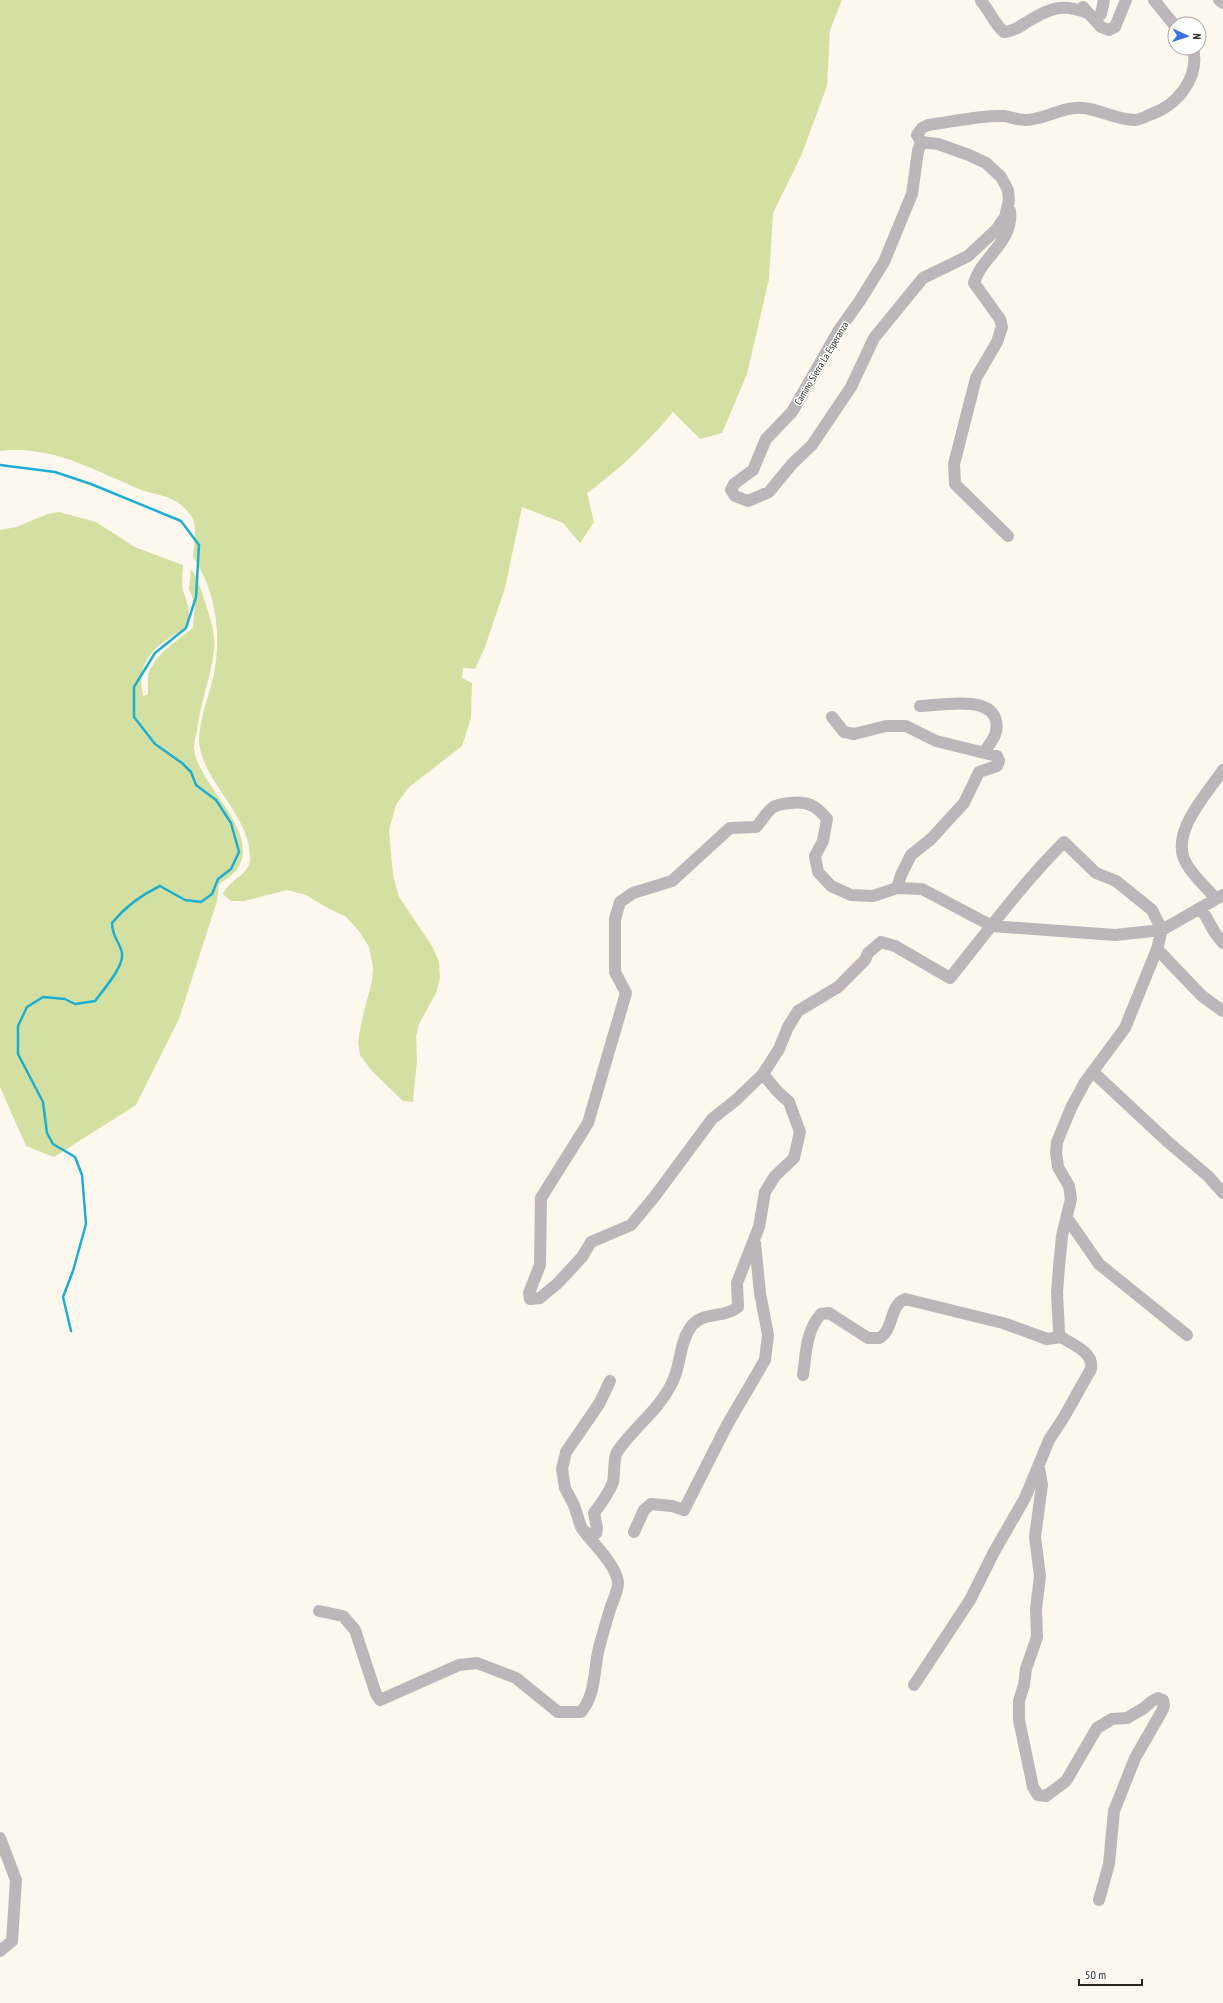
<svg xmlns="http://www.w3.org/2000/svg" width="1223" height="2003" font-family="'PT Sans Narrow',sans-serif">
<rect width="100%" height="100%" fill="#fef7ed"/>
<path fill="#d4e0a1" d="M 0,0 L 842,0 L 830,30 L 827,86 L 801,156 L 773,213 L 769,279 L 747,374 L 722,433 L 700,439 L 673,412 C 648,442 619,470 587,493 L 594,522 L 580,543 L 563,523 L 522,507 L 505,588 L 485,647 L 475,669 L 463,668 L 462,678 L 472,683 L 471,718 L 462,746 L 408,788 L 396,805 L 389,830 L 393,875 L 399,897 L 432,946 L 439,962 L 440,978 L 436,993 L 419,1024 L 416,1036 L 417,1060 L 413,1102 L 403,1101 L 372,1071 L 360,1055 L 358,1043 L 361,1023 L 372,981 L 373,967 L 369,947 L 359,931 L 346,917 L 324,906 L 306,895 L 287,890 L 244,901 L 231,901 L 223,894 C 229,879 249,876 250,859 C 251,814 199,779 199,739 C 200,721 206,703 211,686 C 223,644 218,593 193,557 C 194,547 198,524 191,516 C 176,494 160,497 139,489 C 93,470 52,445 0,451 Z
M 59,512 L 96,522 L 135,547 L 183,565 C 183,572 181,583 183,590 C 186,601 192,610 187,623 C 185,629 179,632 174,635 C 149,651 137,665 143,696 L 148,694 C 148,688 147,678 149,672 C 157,653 178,640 193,628 L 195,604 L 189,589 L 191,569 C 198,579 202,591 205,602 C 210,617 216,635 214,650 C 211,677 200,703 197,730 C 196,736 194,742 194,748 C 197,784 259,829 239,866 C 235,874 226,879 219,884 L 217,901 L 179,1019 L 136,1105 L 54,1157 L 26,1146 L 0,1087 L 0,530 L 16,527 L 48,514 Z"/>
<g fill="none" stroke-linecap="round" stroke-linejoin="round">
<path stroke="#1eaed1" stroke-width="2.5" d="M 0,465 L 55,472 L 91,484 L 181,521 L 199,545 L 196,597 L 186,628 L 155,653 L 134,687 L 134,717 L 155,744 L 182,763 L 191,772 L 196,785 L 216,800 L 231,823 L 239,852 L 231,869 L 218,879 L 212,894 L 201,902 L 185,900 L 160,886 C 141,895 125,907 112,923 C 112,937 120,942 122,953 C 124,967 103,990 95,1001 L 75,1004 L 65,999 L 43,997 L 27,1007 L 18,1026 L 18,1054 L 43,1102 L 47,1133 L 53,1144 L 75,1157 L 82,1175 L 86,1224 L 73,1271 L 63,1297 L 71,1331"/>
<path stroke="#bdb5ba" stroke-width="12" d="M 1154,0 L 1175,26
M 1219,0 L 1223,3
M 981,1 C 990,11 994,24 1004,32 C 1014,31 1019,27 1027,22 C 1050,8 1061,3 1088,13
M 1083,7 L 1101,27 L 1109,30 L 1115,27 L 1126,0
M 1095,20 L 1101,14 L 1104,0
M 921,142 L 938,144 L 969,155 L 986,163 L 1001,177 L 1008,190 L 1009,200 L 1005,217 L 996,230 L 968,256 L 923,278 L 874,338 L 851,387 L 812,445 L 792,464 L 769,492 L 748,501 L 735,496 L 731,490 L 734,484 L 753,470 L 766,439 L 792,412 L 839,330 L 859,302 L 884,262 L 912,194 L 918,151 Z
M 921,142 L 917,135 L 922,128 L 928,125 C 953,122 979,115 1004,116 C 1011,117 1018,120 1025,120 C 1043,120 1058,109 1075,108 C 1095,106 1114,120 1135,120 C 1139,120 1145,117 1149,115 C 1177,106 1200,78 1193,48
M 1008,536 L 955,484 L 954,464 L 976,378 L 997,342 L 1002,327 L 1000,319 L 974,283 C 981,257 1014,242 1010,211
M 920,706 C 941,705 991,695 996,721 C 999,734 991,742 984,752
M 832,717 L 844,732 L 854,734 L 886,726 L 906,726 L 936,741 L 997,756 L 999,761 L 997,766 L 979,772 L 964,803 L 931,839 L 911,855 L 901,875 L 897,888
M 1216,899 C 1207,888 1193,876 1186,863 C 1169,833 1207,794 1223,770
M 1201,908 L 1215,933 L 1223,943
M 1157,949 L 1202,996 L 1223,1011
M 1093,1072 L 1168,1142 L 1208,1176 L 1223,1193
M 1067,1218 L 1099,1264 L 1187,1335
M 803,1375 C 806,1354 806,1330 821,1314 L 829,1313 L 868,1338 L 879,1338 C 894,1331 889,1305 905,1299 L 1003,1323 L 1047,1339 L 1061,1337
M 610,1381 L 599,1404 L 566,1452 L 562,1469 L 565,1488 L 574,1505 L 581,1527 L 586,1534 L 596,1533 L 597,1528 L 594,1513 C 601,1504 609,1493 613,1482 C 615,1473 613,1459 617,1452 C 634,1427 659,1410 672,1383 C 681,1366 679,1344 690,1328 C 703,1310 721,1320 738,1307 L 737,1283 L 759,1227 L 765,1192 L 775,1176 L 794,1158 L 800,1132 L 789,1102 L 777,1091 L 763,1074
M 1039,1468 L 1042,1485 L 1035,1537 L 1040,1576 L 1036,1609 L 1037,1637 L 1026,1669 L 1024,1685 L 1019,1701 L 1019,1720 L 1033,1787 L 1038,1795 L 1046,1796 L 1066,1781 L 1097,1728 L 1112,1719 L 1127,1718 L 1144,1708 L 1152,1701 L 1158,1698 L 1163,1700 L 1164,1705 L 1162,1711 L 1135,1758 L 1114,1811 L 1109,1864 L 1099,1900
M 634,1532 L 644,1510 L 651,1504 L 672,1506 L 684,1510 L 727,1425 L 765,1360 L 768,1335 L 760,1293 L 755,1243
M 319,1611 L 343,1616 L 355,1630 L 376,1694 L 380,1700 L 459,1665 L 477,1663 L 516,1678 L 558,1712 L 581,1712 C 595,1696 594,1672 598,1652 C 601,1639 605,1626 609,1613 C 611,1604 619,1590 618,1582 C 616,1566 596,1546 586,1534
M 914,1685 L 970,1600 L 994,1552 L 1025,1498 L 1049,1440 L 1064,1417 L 1091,1369 C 1094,1352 1073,1345 1061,1337 L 1059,1333 L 1057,1292 L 1059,1267 L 1062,1236 L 1071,1199 L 1069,1186 L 1058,1167 L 1056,1153 L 1057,1142 L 1071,1108 L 1085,1082 L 1125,1028 L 1157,949 L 1162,930 L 1152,910 L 1116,881 L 1096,873 L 1064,842 C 1022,884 987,932 950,978 L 895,946 L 881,942 L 868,953 L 865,960 L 838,987 L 798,1011 L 788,1027 L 779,1049 L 763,1074 L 736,1100 L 712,1119 L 655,1196 L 631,1225 L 591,1242 L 582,1257 L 558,1283 L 540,1298 L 530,1299 L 529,1293 L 540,1265 L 541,1198 L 588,1123 L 626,993 L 615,972 L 615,919 L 620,902 L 633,893 L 672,881 L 730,828 L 756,827 C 761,822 766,813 772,808 C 777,804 783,804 790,803 C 807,801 816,805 827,819 L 823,841 L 815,856 L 818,872 L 831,886 L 851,895 L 873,896 L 897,888 L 922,889 L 992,926 L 1115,935 L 1162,930 L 1223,895
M 0,1838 L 16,1880 L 12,1941 L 0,1951"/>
</g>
<g text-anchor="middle" stroke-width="3" stroke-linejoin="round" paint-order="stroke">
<g font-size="10" fill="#2a2620" stroke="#fff">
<text transform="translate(821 363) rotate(-59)" y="4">Camino Sierra La Esperanza</text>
</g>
</g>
<g transform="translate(1187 36) rotate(93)"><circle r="19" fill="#ffffff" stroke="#aaa8a6"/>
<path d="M0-3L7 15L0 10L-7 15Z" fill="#3672e0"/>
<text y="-6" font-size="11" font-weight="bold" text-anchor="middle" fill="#2a2620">N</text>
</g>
<path d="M1079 1979v6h63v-6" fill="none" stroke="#2a2620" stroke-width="2"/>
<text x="1085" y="1979" font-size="12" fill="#2a2620" stroke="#ffffff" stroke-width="3" paint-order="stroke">50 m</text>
</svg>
